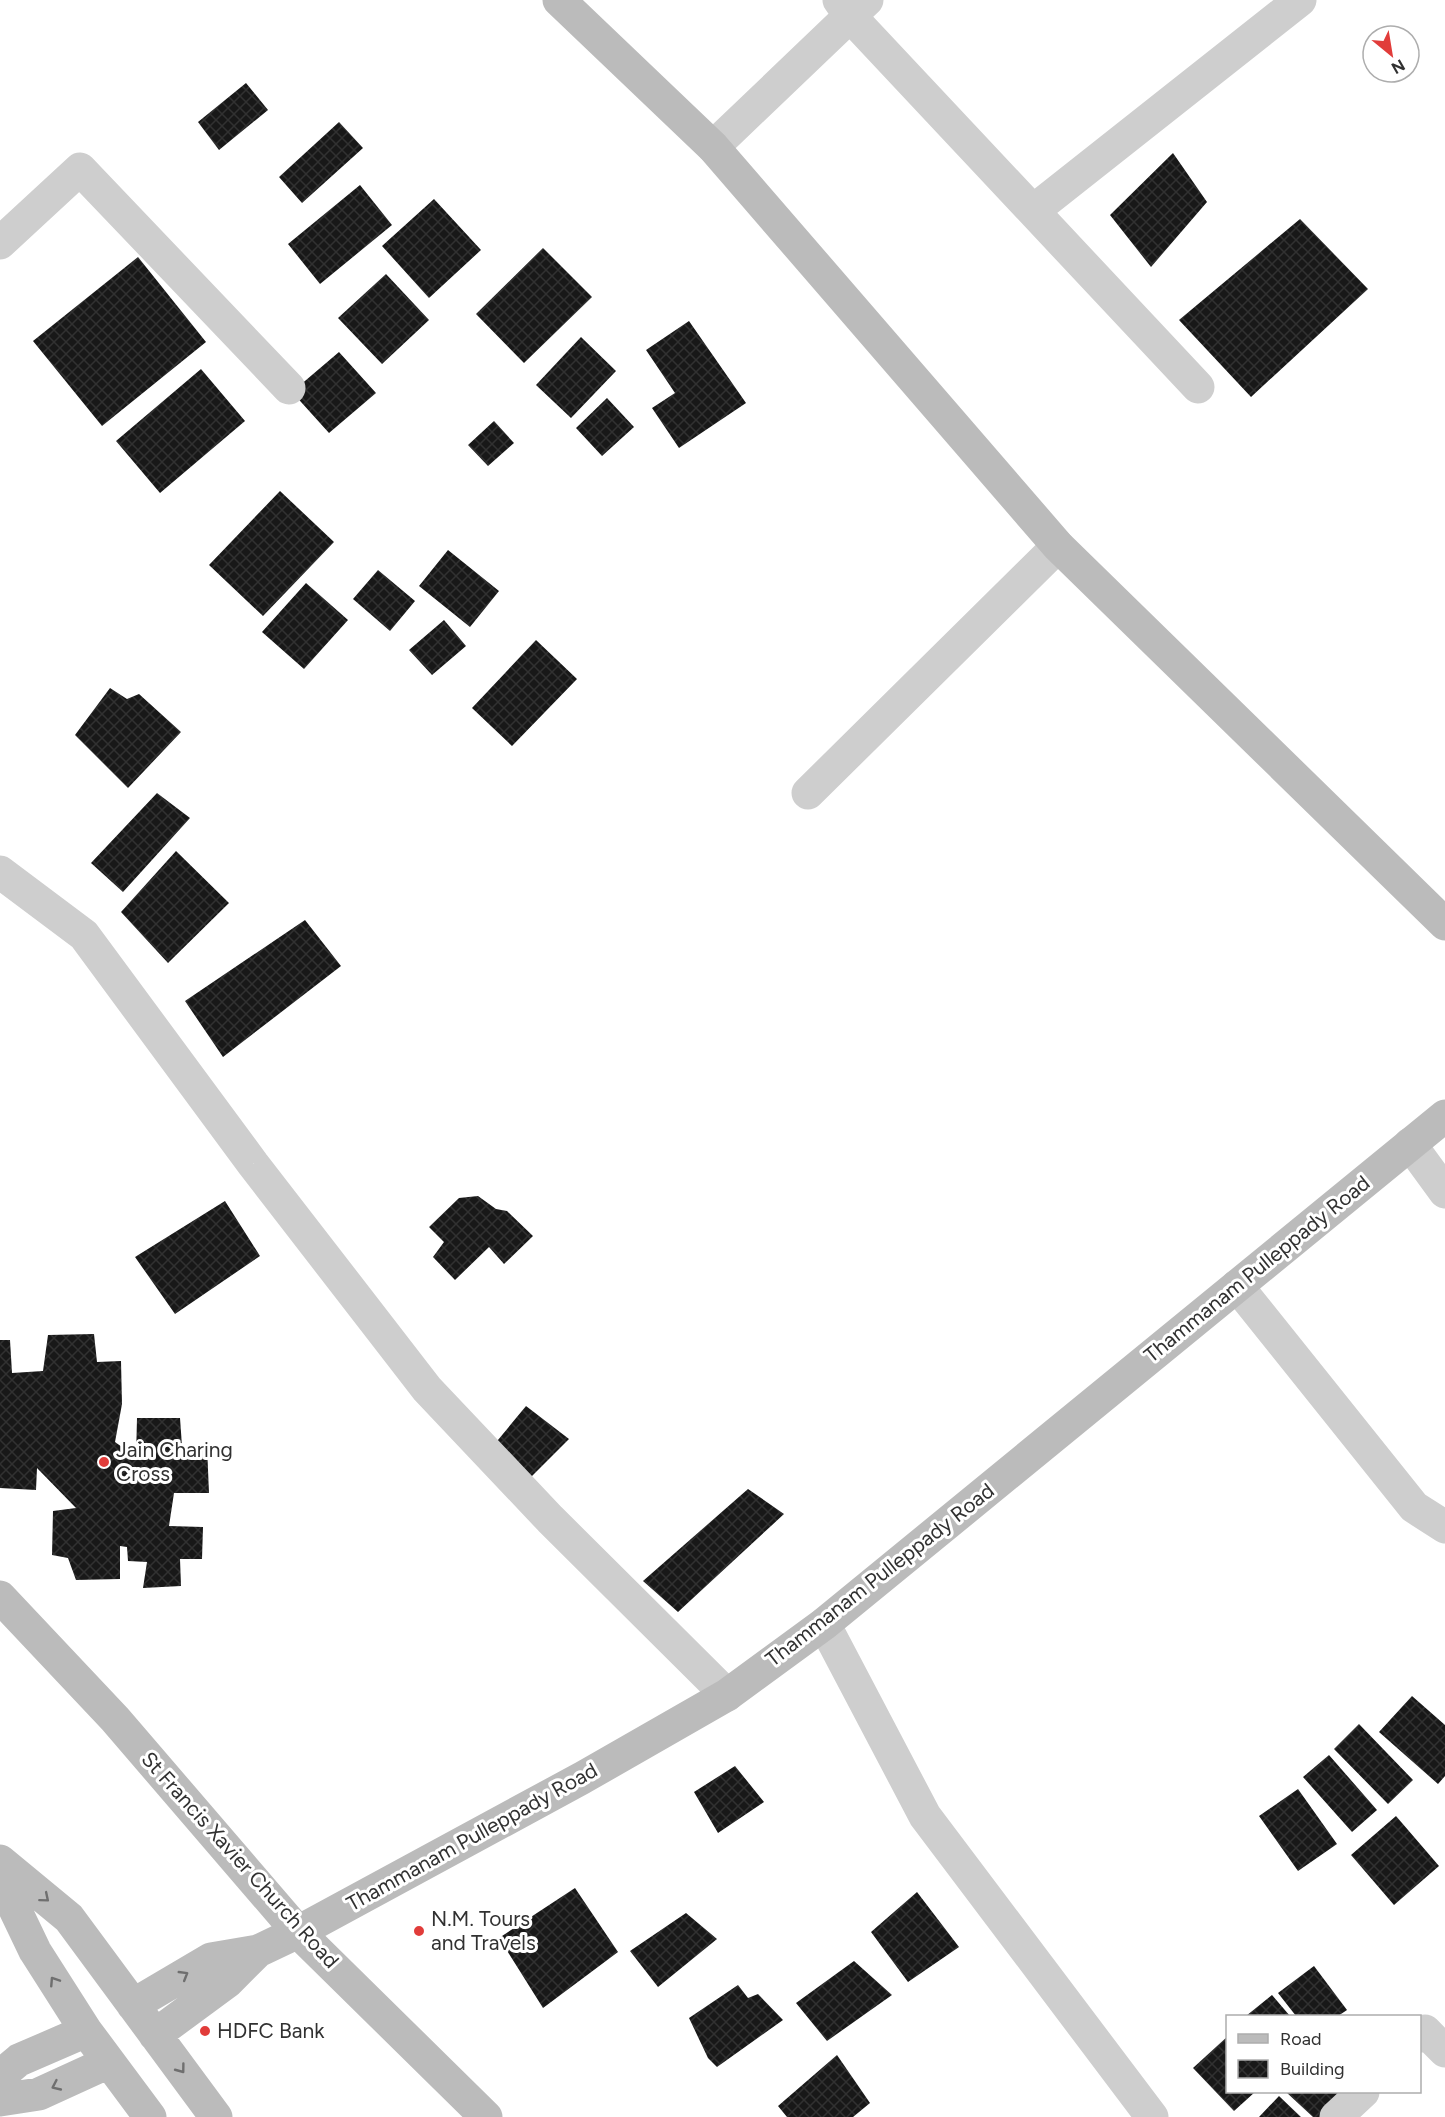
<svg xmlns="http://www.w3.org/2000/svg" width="1445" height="2117" font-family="Figtree,sans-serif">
<defs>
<pattern id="building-cross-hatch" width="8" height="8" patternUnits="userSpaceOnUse" patternTransform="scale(1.5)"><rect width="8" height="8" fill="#181818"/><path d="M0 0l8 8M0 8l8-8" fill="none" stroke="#313131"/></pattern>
</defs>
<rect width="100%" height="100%" fill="#fff"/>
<path fill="url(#building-cross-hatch)" d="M 246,83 L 268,110 L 219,150 L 198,122 Z
M 339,122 L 363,148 L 302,203 L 279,177 Z
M 1173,153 L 1207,202 L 1151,267 L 1110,215 Z
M 360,185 L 392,225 L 320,284 L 288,244 Z
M 434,199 L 481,250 L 429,298 L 382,246 Z
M 1300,219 L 1368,289 L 1251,397 L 1179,320 Z
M 543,248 L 592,297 L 524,363 L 476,314 Z
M 138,257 L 206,342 L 102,426 L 33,341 Z
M 386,274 L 429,320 L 382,364 L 338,318 Z
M 689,321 L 746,403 L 679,448 L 652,408 L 675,393 L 646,350 Z
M 581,337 L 616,371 L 571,418 L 536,385 Z
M 339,352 L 376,393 L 329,433 L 292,392 Z
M 201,369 L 245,421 L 160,493 L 116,441 Z
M 607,398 L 634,427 L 602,456 L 576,428 Z
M 494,421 L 514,443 L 488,466 L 468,445 Z
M 280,491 L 334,542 L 263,616 L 209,565 Z
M 448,550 L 499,591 L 470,627 L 419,586 Z
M 378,570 L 415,601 L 390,631 L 353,599 Z
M 306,583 L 348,620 L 304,669 L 262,632 Z
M 444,620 L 466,646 L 432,675 L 409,650 Z
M 536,640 L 577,679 L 512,746 L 472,708 Z
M 110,688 L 127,699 L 139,694 L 181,732 L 128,788 L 75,735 Z
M 157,793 L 190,818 L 123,892 L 91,863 Z
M 176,851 L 229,903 L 168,963 L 121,912 Z
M 305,920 L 341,966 L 223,1057 L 185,1001 Z
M 478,1196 L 496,1209 L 507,1211 L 533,1236 L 504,1264 L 489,1247 L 455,1280 L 433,1257 L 444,1242 L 429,1227 L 459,1198 Z
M 225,1201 L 260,1256 L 175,1314 L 135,1257 Z
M 94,1334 L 97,1362 L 121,1361 L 122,1404 L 115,1442 L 136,1457 L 137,1418 L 180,1418 L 182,1446 L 207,1446 L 209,1493 L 174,1493 L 169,1526 L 203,1527 L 202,1559 L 180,1559 L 181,1586 L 143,1588 L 147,1562 L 128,1561 L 127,1547 L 120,1546 L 120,1579 L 76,1580 L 68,1558 L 52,1555 L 53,1511 L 76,1508 L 37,1468 L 36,1490 L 0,1488 L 0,1340 L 10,1340 L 12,1373 L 43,1371 L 48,1335 Z
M 526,1406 L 569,1439 L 528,1480 L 493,1446 Z
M 748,1489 L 784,1514 L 678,1612 L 643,1581 Z
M 1412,1696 L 1445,1725 L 1445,1776 L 1438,1784 L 1379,1732 Z
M 1359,1724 L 1413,1780 L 1388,1804 L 1334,1749 Z
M 1329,1755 L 1377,1810 L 1352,1832 L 1303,1777 Z
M 735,1766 L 764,1802 L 718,1833 L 694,1792 Z
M 1298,1789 L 1337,1844 L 1298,1871 L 1259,1816 Z
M 1396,1816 L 1439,1866 L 1394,1905 L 1351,1855 Z
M 575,1888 L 618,1952 L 543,2008 L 499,1938 Z
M 917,1892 L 959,1947 L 908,1982 L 871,1932 Z
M 686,1913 L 717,1939 L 658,1987 L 630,1951 Z
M 854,1961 L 892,1995 L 827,2041 L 796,2003 Z
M 1314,1966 L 1347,2010 L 1338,2016 L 1296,2016 L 1278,1993 Z
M 738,1985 L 748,1998 L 758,1994 L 783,2020 L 717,2067 L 708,2058 L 689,2018 Z
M 1272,1995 L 1290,2016 L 1246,2016 Z
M 1228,2036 L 1228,2092 L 1255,2092 L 1234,2111 L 1193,2068 Z
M 837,2055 L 870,2103 L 853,2117 L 787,2117 L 778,2106 Z
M 1286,2092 L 1348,2092 L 1333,2117 L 1313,2117 Z
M 1279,2096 L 1301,2117 L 1259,2117 Z"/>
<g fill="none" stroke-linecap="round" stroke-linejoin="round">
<path stroke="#cecece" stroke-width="33" d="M 867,0 L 850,16 L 1198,387
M 713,147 L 850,16 L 839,0
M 1033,211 L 1300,0
M 0,243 L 80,169 L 289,388
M 808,793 L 1058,546
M 0,872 L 84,935 L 253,1164 L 427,1389 L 550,1519 L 727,1695
M 1410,1144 L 1445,1192
M 1237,1286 L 1414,1507 L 1445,1527
M 824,1624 L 925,1816 L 1152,2117
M 1420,2036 L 1425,2031 L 1445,2051
M 1336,2117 L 1363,2092"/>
<path stroke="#bbb" stroke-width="33" d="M 559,0 L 713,147 L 1058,546 L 1445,924
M 0,1597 L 115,1719 L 298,1932 L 486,2117
M 0,1861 L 69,1918 L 216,2117
M 0,1878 L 35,1951 L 86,2031 L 150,2117
M 133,2005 L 211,1959 L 258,1951 L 298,1932 L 582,1778 L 727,1695 L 824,1624 L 1445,1116
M 155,2035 L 227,1982 L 258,1951
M 0,2076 L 19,2060 L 86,2031
M 0,2100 L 39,2094 L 109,2062"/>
</g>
<defs><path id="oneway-chevron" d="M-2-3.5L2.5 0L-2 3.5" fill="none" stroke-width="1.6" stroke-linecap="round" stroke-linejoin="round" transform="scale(1.5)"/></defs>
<g stroke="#6f6f6f">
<use href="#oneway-chevron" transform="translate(45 1898) rotate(40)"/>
<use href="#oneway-chevron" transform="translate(184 1975) rotate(-31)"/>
<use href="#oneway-chevron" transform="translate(54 1981) rotate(-123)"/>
<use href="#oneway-chevron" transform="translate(181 2069) rotate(53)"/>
<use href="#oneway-chevron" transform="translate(56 2086) rotate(155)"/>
</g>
<g fill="#e13c3a" stroke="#fff" stroke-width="2">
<circle cx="104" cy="1462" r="6"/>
<circle cx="419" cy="1931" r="6"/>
<circle cx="205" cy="2031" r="6"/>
</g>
<g text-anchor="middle" stroke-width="6" stroke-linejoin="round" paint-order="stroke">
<g font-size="21" fill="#313131" stroke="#fff">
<text transform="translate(1257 1269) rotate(-39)" y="7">Thammanam Pulleppady Road</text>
<text transform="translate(880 1575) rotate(-38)" y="7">Thammanam Pulleppady Road</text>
<text transform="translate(472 1837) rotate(-29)" y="7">Thammanam Pulleppady Road</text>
<text transform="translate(240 1860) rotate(48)" y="7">St Francis Xavier Church Road</text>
</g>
<g font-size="21" fill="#313131" stroke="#fff" text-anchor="start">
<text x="116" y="1457">Jain Charing<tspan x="116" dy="24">Cross</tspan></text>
<text x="431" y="1926">N.M. Tours<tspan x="431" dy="24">and Travels</tspan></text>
<text x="217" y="2038">HDFC Bank</text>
</g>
</g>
<rect x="1226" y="2015" width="195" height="78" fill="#ffffff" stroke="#adadad" stroke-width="1.5"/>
<rect x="1238" y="2034" width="30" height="9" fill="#bbbbbb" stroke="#adadad" stroke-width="1.5"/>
<text x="1280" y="2045" font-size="18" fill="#313131">Road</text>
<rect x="1238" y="2060" width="30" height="18" fill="url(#building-cross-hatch)" stroke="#adadad" stroke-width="1.5"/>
<text x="1280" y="2075" font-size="18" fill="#313131">Building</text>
<g transform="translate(1391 54) rotate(150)"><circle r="28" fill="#ffffff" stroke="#adadad" stroke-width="1.5"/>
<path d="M0-4.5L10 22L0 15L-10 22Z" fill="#e13c3a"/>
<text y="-9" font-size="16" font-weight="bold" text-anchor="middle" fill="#313131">N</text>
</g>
</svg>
